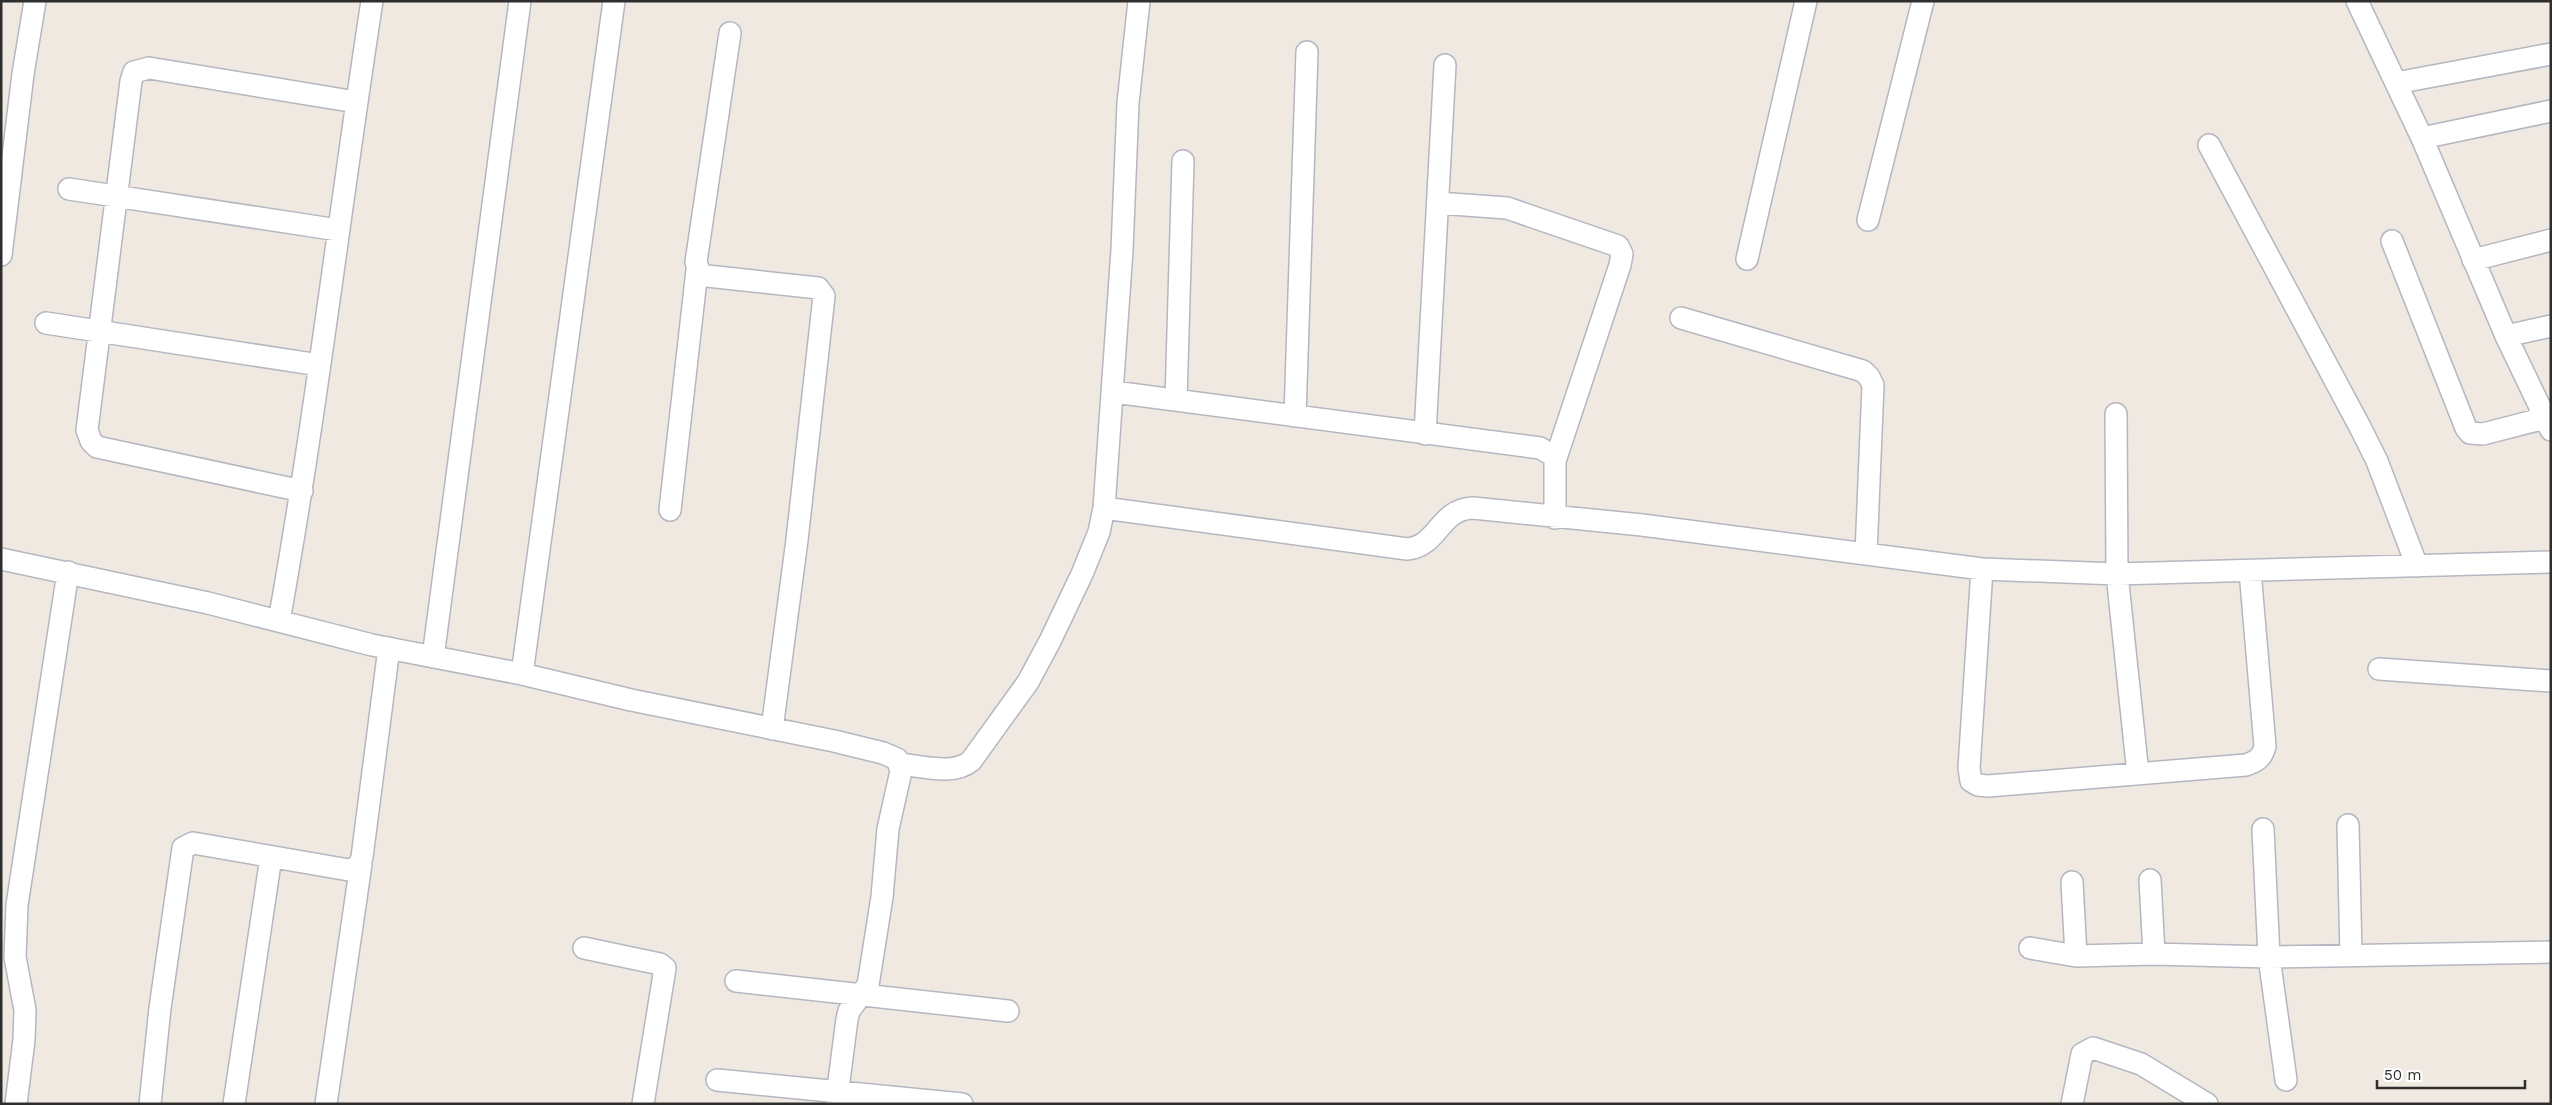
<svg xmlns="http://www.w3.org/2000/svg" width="2552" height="1105" font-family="'Work Sans',sans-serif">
<rect width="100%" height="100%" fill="#efe9e1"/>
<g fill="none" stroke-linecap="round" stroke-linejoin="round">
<defs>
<path id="street" d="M 2357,1 L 2422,138 L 2506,336 L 2551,430
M 730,33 L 696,262 L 700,274 L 707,276 L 818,288 L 824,296 L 797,540 L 772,729
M 2396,83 L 2551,54
M 2422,138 L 2551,111
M 2209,145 L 2360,427 L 2377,461 L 2417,566
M 69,189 L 338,230
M 1438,203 L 1507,208 L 1618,246 L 1622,254 L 1620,265 L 1555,461
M 1868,220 L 1923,1
M 2392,241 L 2466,428 L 2470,433 L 2483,434 L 2545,418
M 1,255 L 23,74 L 35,1
M 1747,259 L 1806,1
M 2473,260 L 2551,240
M 1681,318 L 1863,371 L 1869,377 L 1873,385 L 1866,554
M 46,323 L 319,365
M 2506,336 L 2551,326
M 1114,392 L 1540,448 L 1552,455 L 1555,461 L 1555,518
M 1176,400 L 1183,161
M 2116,414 L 2117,574 L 2138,774
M 1295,416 L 1307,52
M 1425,434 L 1445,65
M 302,491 L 97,447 L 91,441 L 87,430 L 131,81 L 134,72 L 149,68 L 356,102
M 1104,508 L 1407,549 C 1439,546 1439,509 1473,508 L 1642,525 L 1982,569 L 2117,574 L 2551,562
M 670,510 L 697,270
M 1,559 L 208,603 L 372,645 L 522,674 L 631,700 L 834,741 L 883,753 L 897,759 L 901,771 L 888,829 L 882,897 L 868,985 L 849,1011 L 847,1019 L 836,1104
M 1982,569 L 1969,768 L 1971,781 L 1978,785 L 1988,786 L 2246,765 C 2257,761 2262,758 2265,746 L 2250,571
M 279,621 C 316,416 340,208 372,1
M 433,657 L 520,1
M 2379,669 L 2551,681
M 522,674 L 614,1
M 899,764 C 922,766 953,776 971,761 L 1028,682 L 1050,641 L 1082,574 L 1099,532 L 1104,508 L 1122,250 L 1128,103 L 1139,1
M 2348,825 L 2351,955
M 2263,829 L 2269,957 L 2286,1080
M 2150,880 L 2154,954
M 2072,882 L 2076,956
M 584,948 L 660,964 L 665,968 L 643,1104
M 2030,948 L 2076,956 L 2154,954 L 2269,957 L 2551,952
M 736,981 L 1008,1011
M 717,1080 L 962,1104
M 16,1104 L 24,1040 L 25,1010 L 15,957 L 17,905 L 68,572
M 150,1104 L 160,1008 L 183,848 L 193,843 L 349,870 C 357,868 360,865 362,857 L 389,648
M 234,1104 L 271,857
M 326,1104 L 361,864
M 2072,1104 L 2082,1054 L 2093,1048 L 2141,1064 L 2207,1104"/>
</defs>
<use href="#street" stroke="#b4b7c1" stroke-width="24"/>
<use href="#street" stroke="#fff" stroke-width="21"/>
</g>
<rect width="2552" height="1105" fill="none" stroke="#2e2e2e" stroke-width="5"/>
<path d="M2377 1080v8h148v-8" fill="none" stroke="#2e2e2e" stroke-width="2.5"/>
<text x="2384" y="1080" font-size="15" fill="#2e2e2e" stroke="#ffffff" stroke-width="4" paint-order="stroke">50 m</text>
</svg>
